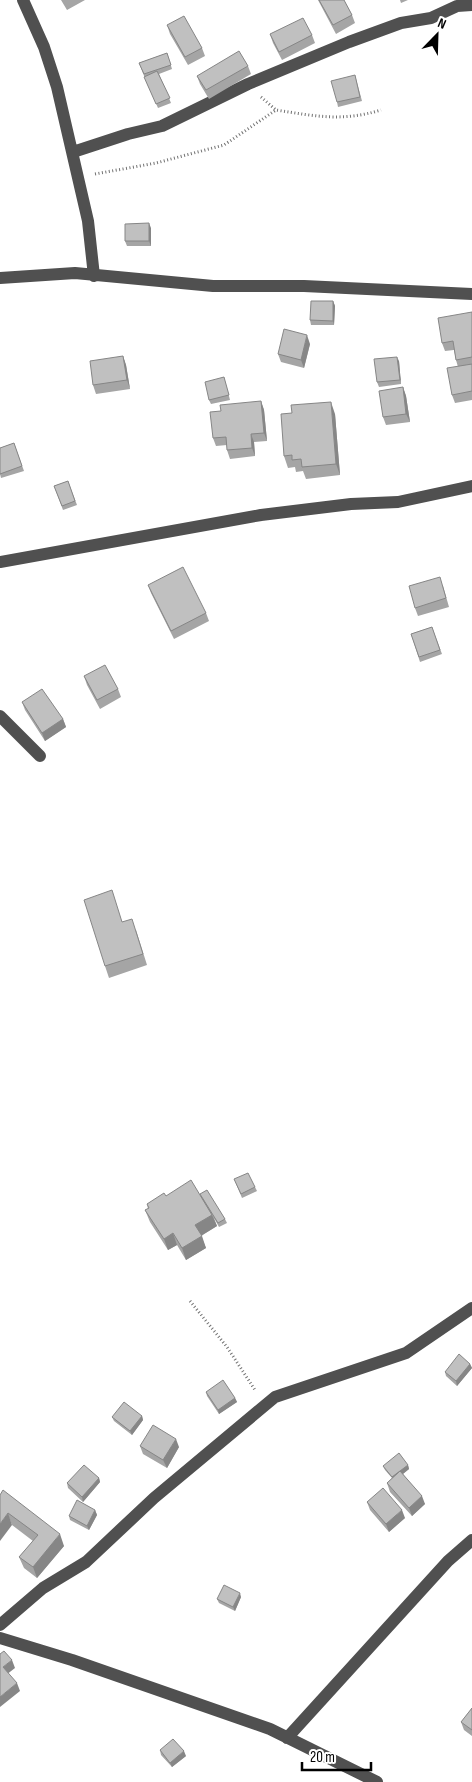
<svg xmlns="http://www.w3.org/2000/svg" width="472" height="1782" font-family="'Sofia Sans Condensed',sans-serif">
<rect width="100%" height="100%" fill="#fff"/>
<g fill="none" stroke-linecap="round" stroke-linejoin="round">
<path stroke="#727272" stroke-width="3" stroke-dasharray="1 2.5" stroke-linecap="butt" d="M 261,97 L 276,110
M 95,174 L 156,163 L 224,145 L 276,110 C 315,116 342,122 381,110
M 190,1301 L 227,1347 L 255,1390"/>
<path stroke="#505050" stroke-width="12" d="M 23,0 L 44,47 L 57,87 L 88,221 L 94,276
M 73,152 L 128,134 L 162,126 L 248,84 L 349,42 L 401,23 L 431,18 L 457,6 L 472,5
M 0,278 L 75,273 L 213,286 L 304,286 L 472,294
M 0,562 L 261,515 L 351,504 L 398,502 L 472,486
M 0,716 L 40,756
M 0,1625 L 43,1588 L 86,1562 L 154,1498 L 275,1397 L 406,1353 L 472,1308
M 0,1638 L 72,1660 L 270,1729 L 377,1782
M 287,1738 L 448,1561 L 472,1540"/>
</g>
<path fill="#a5a5a5" d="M 61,0 L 85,0 L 67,10 Z
M 318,0 L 344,0 L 352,15 L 355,23 L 336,34 Z
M 400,0 L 408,0 L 401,3 Z
M 167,25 L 202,48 L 205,56 L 188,65 L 170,34 Z
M 270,34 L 312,35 L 315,43 L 282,60 L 273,43 Z
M 167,53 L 172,69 L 159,74 L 171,103 L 158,108 L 146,81 L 139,63 Z
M 248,66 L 251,74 L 209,99 L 200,84 L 197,76 Z
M 355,75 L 362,101 L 338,107 L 337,102 Z
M 151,228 L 151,246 L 127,246 L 125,241 Z
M 333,301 L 335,306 L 334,325 L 311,325 L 310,320 Z
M 472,312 L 472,400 L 455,403 L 452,395 L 458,367 L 456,360 L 454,350 L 445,351 L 442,343 Z
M 310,344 L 304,368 L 281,362 L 278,354 Z
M 123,356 L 126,365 L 130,389 L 96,394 L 93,385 Z
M 399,361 L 401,384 L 379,387 L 377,382 Z
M 224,377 L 230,400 L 211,404 L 209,400 Z
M 403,387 L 406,396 L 410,422 L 386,425 L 383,417 Z
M 261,401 L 264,410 L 267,441 L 254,442 L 255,456 L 230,459 L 227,450 L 227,445 L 216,446 L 213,438 L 221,411 Z
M 335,414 L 340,475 L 306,479 L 303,471 L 296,472 L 295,467 L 288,468 L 284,456 Z
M 14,443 L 24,471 L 1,478 L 0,474 L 0,448 Z
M 68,481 L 77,505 L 63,510 L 54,486 Z
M 148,585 L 206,613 L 209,621 L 174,639 L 151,593 Z
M 443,586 L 449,607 L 418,616 L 415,608 Z
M 432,627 L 442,654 L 420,662 L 411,634 Z
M 84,676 L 118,689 L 121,697 L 100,709 L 87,685 Z
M 22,702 L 63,719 L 66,727 L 45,741 L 25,710 Z
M 136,930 L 147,965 L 109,978 L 105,966 Z
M 234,1179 L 255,1187 L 257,1191 L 242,1198 Z
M 166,1196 L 201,1196 L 225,1219 L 227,1223 L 219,1227 L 214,1218 L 217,1226 L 201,1236 L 206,1248 L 186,1260 L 177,1245 L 168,1250 L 150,1222 L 145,1210 L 148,1209 L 147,1204 Z
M 470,1364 L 472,1368 L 457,1386 L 446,1376 L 445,1372 Z
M 206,1392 L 235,1398 L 237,1402 L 219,1414 L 207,1396 Z
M 142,1416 L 143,1420 L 132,1435 L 114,1421 L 112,1417 Z
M 140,1446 L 179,1447 L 167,1468 L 143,1454 Z
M 408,1465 L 409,1469 L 403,1474 L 425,1504 L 412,1516 L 390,1492 L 387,1483 L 392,1478 L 385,1470 L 383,1466 Z
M 99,1478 L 100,1482 L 83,1502 L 68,1488 L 67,1483 Z
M 0,1495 L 64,1546 L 37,1578 L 24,1568 L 19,1557 L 33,1541 L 12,1525 Z
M 367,1502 L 405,1518 L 389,1532 L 370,1510 Z
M 95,1510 L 97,1515 L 89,1530 L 70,1520 L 69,1516 Z
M 241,1597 L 235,1611 L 219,1603 L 217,1599 Z
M 472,1708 L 472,1736 L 464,1730 L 461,1722 Z
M 160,1750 L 186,1756 L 172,1767 L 161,1755 Z"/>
<path fill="#868686" d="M 149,223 L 151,228 L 151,246 L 149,241 Z
M 333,301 L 335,306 L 334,325 L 333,321 Z
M 307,335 L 310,344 L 304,368 L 301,360 Z
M 123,356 L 126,365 L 130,389 L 127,380 Z
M 397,357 L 399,361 L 401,384 L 400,380 Z
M 403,387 L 406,396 L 410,422 L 406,414 Z
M 261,401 L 264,410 L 267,441 L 264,433 Z
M 331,402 L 335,414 L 340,475 L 336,464 Z
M 251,434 L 254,442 L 255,456 L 252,448 Z
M 63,719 L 66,727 L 45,741 L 42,733 Z
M 212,1215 L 217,1226 L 199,1237 L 195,1225 Z
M 173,1233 L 177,1245 L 168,1250 L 164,1239 Z
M 202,1236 L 206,1248 L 186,1260 L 182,1248 Z
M 470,1364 L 472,1368 L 457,1386 L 456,1381 Z
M 235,1398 L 237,1402 L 219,1414 L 218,1410 Z
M 142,1416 L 143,1420 L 132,1435 L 130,1431 Z
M 176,1439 L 179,1447 L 167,1468 L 163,1460 Z
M 408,1465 L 409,1469 L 394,1481 L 392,1477 Z
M 99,1478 L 100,1482 L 83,1502 L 82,1497 Z
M 422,1496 L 425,1504 L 412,1516 L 409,1508 Z
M 95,1510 L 97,1515 L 89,1530 L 87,1526 Z
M 402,1510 L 405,1518 L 389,1532 L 386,1524 Z
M 8,1513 L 12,1525 L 0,1541 L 0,1524 Z
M 60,1534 L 64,1546 L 37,1578 L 33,1567 Z
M 240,1593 L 241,1597 L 235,1611 L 233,1607 Z
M 12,1660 L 15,1668 L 6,1675 L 3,1667 Z
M 17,1683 L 20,1691 L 0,1707 L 0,1697 Z
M 184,1751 L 186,1756 L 172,1767 L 170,1763 Z"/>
<path fill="#c0c0c0" stroke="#868686" d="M 319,0 L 344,0 L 352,15 L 333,25 Z
M 184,16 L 202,48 L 185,57 L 167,25 Z
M 303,18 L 312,35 L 279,52 L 270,34 Z
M 239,51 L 248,66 L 206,90 L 197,76 Z
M 167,53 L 171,65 L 144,74 L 139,63 Z
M 157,71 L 170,98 L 156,104 L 144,77 Z
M 355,75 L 360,97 L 337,102 L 331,81 Z
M 149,223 L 149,241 L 125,241 L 125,224 Z
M 311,301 L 333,301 L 333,321 L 310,320 Z
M 472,312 L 472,357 L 456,360 L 453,341 L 442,343 L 438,318 Z
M 284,329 L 307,335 L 301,360 L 278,354 Z
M 123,356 L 127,380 L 93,385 L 90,361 Z
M 397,357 L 400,380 L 377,382 L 374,359 Z
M 472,364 L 472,391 L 452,395 L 447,368 Z
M 224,377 L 229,395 L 209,400 L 205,382 Z
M 403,387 L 406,414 L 383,417 L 379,391 Z
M 261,401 L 264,433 L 251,434 L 252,448 L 227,450 L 226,437 L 213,438 L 210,412 L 221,411 L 220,405 Z
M 331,402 L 336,464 L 302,467 L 301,459 L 292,460 L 292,455 L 284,456 L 281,414 L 292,413 L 291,405 Z
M 14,443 L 22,466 L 0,474 L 0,448 Z
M 68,481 L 75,501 L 62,506 L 54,486 Z
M 183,567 L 206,613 L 171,631 L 148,585 Z
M 440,577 L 446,598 L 415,608 L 409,586 Z
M 432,627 L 440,650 L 419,657 L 411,634 Z
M 105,665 L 118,689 L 97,700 L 84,676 Z
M 42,689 L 63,719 L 42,733 L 22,702 Z
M 112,890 L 122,922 L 132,919 L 143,954 L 105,966 L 84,900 Z
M 248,1173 L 255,1187 L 241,1194 L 234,1179 Z
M 191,1180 L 212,1215 L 195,1225 L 202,1236 L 182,1248 L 173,1233 L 164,1239 L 145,1210 L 149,1208 L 147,1204 L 164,1193 L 166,1196 Z
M 207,1190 L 225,1219 L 218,1223 L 200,1194 Z
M 459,1354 L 470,1364 L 456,1381 L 445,1372 Z
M 223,1380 L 235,1398 L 218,1410 L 206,1392 Z
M 124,1402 L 142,1416 L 130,1431 L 112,1417 Z
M 153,1425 L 176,1439 L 163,1460 L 140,1446 Z
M 399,1453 L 408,1465 L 392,1477 L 383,1466 Z
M 84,1465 L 99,1478 L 82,1497 L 67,1483 Z
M 400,1471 L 422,1496 L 409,1508 L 387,1483 Z
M 383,1488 L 402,1510 L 386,1524 L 367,1502 Z
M 3,1490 L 60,1534 L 33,1567 L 19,1557 L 38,1535 L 8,1513 L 0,1524 L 0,1495 Z
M 77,1500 L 95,1510 L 87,1526 L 69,1516 Z
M 224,1585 L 240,1593 L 233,1607 L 217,1599 Z
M 4,1651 L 12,1660 L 3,1667 L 17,1683 L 0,1697 L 0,1654 Z
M 472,1708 L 472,1730 L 461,1722 Z
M 173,1739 L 184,1751 L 170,1763 L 160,1750 Z"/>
<g transform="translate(437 35) rotate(23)" stroke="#ffffff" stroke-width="4" paint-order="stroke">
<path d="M0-4L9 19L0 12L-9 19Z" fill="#000000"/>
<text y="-8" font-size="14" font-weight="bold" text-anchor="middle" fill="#000000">N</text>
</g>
<path d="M302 1762v8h69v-8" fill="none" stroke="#000000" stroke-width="2.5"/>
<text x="310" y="1762" font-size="15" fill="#000000" stroke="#ffffff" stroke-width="4" paint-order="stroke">20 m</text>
</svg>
